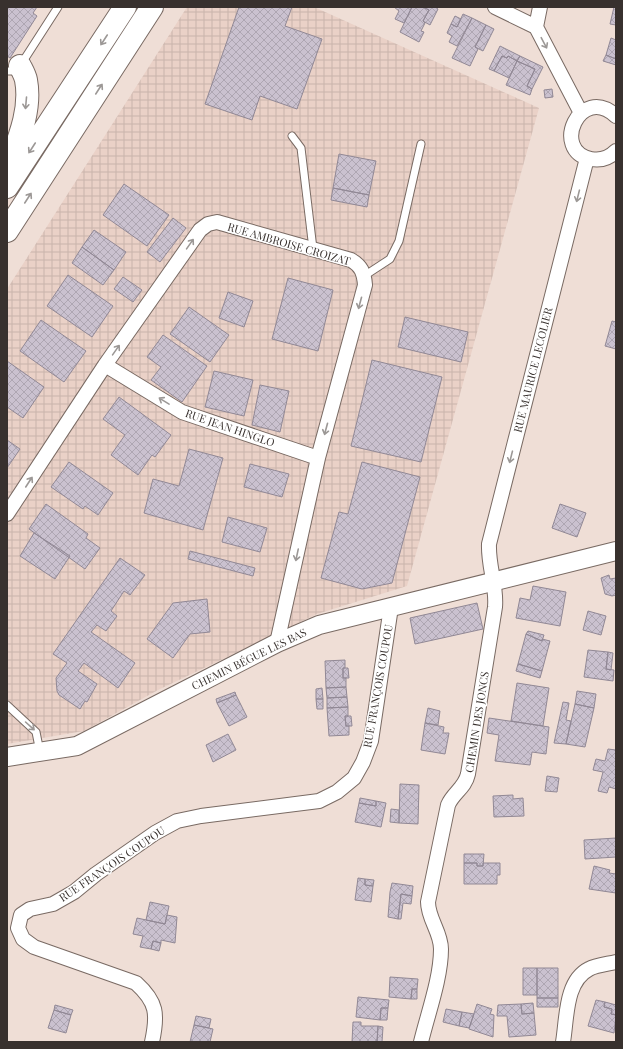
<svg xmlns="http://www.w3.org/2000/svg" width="623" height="1049" font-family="'Playfair Display',serif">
<defs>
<pattern id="industrial-grid" width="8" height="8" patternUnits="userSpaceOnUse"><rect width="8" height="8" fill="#ead1c7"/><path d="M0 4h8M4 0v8" fill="none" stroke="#c9b4ab"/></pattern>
<pattern id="building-cross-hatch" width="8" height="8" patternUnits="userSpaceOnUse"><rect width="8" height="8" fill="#cac1cf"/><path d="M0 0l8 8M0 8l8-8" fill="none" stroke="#aea6b2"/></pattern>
</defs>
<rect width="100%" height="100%" fill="#efded6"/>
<path fill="url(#industrial-grid)" d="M 187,7 L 314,7 L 539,108 L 407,586 L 317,614 L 158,690 L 84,731 L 7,744 L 7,289 Z"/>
<path fill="url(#building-cross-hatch)" stroke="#918895" d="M 7,7 L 37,7 L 33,13 L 37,16 L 10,58 L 7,56 Z
M 239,7 L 292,7 L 285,26 L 322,39 L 297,109 L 260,96 L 252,120 L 205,104 Z
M 394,7 L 412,7 L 404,23 L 395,19 L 399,11 Z
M 412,7 L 423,7 L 429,10 L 423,21 L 425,23 L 421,31 L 424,32 L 419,42 L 400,32 Z
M 435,7 L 438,9 L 430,25 L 423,21 L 429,10 L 423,7 Z
M 614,7 L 616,7 L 616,25 L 610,24 Z
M 463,14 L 472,18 L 457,46 L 449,42 L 452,36 L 447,33 L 451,24 L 457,27 Z
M 455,16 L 461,19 L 457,27 L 451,24 Z
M 472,18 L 486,25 L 475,47 L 478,49 L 470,66 L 452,58 Z
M 486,25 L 494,29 L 483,51 L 475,47 Z
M 611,38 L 616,40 L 616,59 L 606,55 Z
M 500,46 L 520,56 L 517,61 L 508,56 L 507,58 L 502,56 L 494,71 L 489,69 Z
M 606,55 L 616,59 L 616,65 L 603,61 Z
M 502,56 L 507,58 L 508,56 L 517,61 L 509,78 L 494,71 Z
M 520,56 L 543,67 L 532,89 L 527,86 L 535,69 L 517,61 Z
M 517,61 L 535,69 L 527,86 L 532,89 L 530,95 L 506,85 Z
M 552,89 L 553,97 L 545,98 L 544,90 Z
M 339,154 L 376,161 L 369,195 L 333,188 Z
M 124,184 L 169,215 L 147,246 L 103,215 Z
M 333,188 L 369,195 L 367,207 L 331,200 Z
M 173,218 L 186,228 L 160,262 L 147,252 Z
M 94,230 L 126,252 L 114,270 L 82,247 Z
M 82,247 L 114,270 L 103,285 L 72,263 Z
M 68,275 L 113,306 L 92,337 L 47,306 Z
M 123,277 L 142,290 L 133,302 L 114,289 Z
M 288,278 L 333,290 L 318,351 L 272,339 Z
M 228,292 L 253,301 L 244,327 L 219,318 Z
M 189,307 L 229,335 L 210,362 L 170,334 Z
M 405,317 L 468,332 L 461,362 L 398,347 Z
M 41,320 L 86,351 L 64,382 L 20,351 Z
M 612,321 L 616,322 L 616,349 L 605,346 Z
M 163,335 L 207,366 L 182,402 L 151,380 L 161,367 L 147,357 Z
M 372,360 L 442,377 L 421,462 L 351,446 Z
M 7,361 L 44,387 L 23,418 L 7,407 Z
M 214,371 L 253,380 L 244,416 L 205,407 Z
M 260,385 L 289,391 L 280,432 L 252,425 Z
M 119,397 L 171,435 L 155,457 L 152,455 L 138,475 L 111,455 L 125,435 L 103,419 Z
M 7,440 L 20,449 L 7,468 Z
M 189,449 L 223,458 L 203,530 L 144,513 L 153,479 L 179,486 Z
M 69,462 L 113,493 L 98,515 L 85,506 L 83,509 L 51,487 Z
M 362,462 L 420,477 L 392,583 L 362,589 L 321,578 L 339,512 L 348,514 Z
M 250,464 L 289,474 L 282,497 L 244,487 Z
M 46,504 L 88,534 L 86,538 L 100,548 L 85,569 L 29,529 Z
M 560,504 L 586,513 L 577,537 L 552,528 Z
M 228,517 L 267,528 L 260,552 L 222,542 Z
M 34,533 L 70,556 L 55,579 L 20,556 Z
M 190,551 L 255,568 L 253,576 L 188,559 Z
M 120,558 L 145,575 L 130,595 L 124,591 L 111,611 L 117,616 L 106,631 L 97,625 L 91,632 L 135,663 L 118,688 L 84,663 L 78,671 L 97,684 L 87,702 L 85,701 L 80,709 L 59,695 L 57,691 L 56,678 L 67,663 L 53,654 Z
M 609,575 L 610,579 L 616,578 L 616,595 L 612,596 L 605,594 L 601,578 Z
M 533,586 L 566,592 L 560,626 L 516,618 L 520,598 L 530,600 Z
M 207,599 L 210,632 L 190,634 L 173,658 L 147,639 L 173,603 Z
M 477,603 L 483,629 L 415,644 L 410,618 Z
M 588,611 L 606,616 L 601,635 L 583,630 Z
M 528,631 L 544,635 L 542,641 L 526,634 Z
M 526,634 L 542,641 L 542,639 L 550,641 L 542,671 L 518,664 Z
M 588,650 L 608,652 L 606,669 L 614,670 L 613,681 L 584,677 Z
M 608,652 L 613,653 L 611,670 L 606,669 Z
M 345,660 L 345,668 L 343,668 L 343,678 L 346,678 L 346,687 L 326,688 L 325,661 Z
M 518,664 L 542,671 L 540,678 L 516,671 Z
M 343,668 L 348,668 L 349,678 L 343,678 Z
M 517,683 L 549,688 L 543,726 L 511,721 Z
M 346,687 L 347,697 L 327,698 L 326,688 Z
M 322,688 L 323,699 L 316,699 L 316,689 Z
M 577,691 L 596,694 L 594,708 L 575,704 Z
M 235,692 L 236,695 L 217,703 L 216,699 Z
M 236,695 L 247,717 L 229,726 L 217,703 Z
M 347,697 L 348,707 L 327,708 L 327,698 Z
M 316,699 L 323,699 L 323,709 L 317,709 Z
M 563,702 L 569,703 L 566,720 L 571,721 L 566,744 L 554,743 Z
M 575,704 L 594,708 L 585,747 L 566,744 Z
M 348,707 L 348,716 L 345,716 L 346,726 L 349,726 L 349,735 L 329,736 L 327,708 Z
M 428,708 L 440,711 L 438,725 L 425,723 Z
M 345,716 L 351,716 L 352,726 L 346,726 Z
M 489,718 L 549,727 L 546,754 L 532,752 L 530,765 L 495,761 L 499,735 L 487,733 Z
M 425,723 L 444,727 L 443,733 L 449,733 L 445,754 L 421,750 Z
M 228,734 L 236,750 L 213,762 L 206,745 Z
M 608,749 L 616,750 L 616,789 L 609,787 L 607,793 L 598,791 L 603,772 L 593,770 L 596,759 L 605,761 Z
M 547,776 L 559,778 L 557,792 L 545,791 Z
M 400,784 L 419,785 L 418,824 L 399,823 Z
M 513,795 L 513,799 L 523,798 L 524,816 L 494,817 L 493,796 Z
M 360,798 L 376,801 L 376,806 L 359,803 Z
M 376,801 L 386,803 L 381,827 L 355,822 L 359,803 L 376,806 Z
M 391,809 L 399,810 L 399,823 L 390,822 Z
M 616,838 L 616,857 L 585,859 L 584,840 Z
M 464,854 L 484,854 L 483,866 L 477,866 L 477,863 L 464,863 Z
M 464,863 L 477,863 L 477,866 L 483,866 L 483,863 L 500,863 L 500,875 L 497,875 L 497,884 L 464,884 Z
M 594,866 L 610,870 L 609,873 L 616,874 L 616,893 L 589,889 Z
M 358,878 L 365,879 L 365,885 L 373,886 L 371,902 L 355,900 Z
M 365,879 L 374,880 L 373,886 L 365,885 Z
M 392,883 L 413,886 L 412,896 L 401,894 L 398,919 L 388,917 L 390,892 Z
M 401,894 L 412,896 L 411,904 L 403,903 L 401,919 L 398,919 Z
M 150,902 L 169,906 L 165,924 L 146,920 Z
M 167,915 L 177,917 L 175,943 L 161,940 L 161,943 L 153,941 L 151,949 L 140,947 L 143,936 L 133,934 L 137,918 L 165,924 Z
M 153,941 L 161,943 L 159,951 L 151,949 Z
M 523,968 L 537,968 L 537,995 L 523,995 Z
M 537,968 L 558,968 L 558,998 L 537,998 Z
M 390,977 L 418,979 L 417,989 L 412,989 L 411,999 L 389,997 Z
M 412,989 L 417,989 L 417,999 L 411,999 Z
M 358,997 L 389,1000 L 388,1008 L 381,1008 L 380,1020 L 356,1017 Z
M 537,998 L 558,998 L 558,1007 L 537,1007 Z
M 596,1000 L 605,1002 L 604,1007 L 612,1009 L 611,1014 L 616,1015 L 614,1033 L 588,1026 Z
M 605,1002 L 616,1005 L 616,1015 L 611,1014 L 612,1009 L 604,1007 Z
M 533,1003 L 534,1013 L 522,1014 L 521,1004 Z
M 477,1004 L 492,1009 L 490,1014 L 494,1015 L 493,1037 L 469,1029 Z
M 521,1004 L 522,1014 L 534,1013 L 536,1035 L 509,1037 L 507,1016 L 497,1016 L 498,1005 Z
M 55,1005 L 73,1010 L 71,1015 L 54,1010 Z
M 381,1008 L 388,1008 L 387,1020 L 380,1020 Z
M 446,1009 L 462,1012 L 459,1026 L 443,1022 Z
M 54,1010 L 71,1015 L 66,1033 L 48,1028 Z
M 462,1012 L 474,1014 L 469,1028 L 459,1026 Z
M 196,1016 L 211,1019 L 209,1028 L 194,1025 Z
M 353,1022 L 361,1022 L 361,1026 L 378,1026 L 377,1042 L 352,1042 Z
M 194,1025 L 213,1029 L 210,1042 L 190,1042 Z
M 378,1026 L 383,1027 L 382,1042 L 377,1042 Z"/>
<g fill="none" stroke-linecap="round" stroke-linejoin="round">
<defs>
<path id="service" d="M 7,71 L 13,71 L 20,66 L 58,7
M 292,136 L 301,148 L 313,249
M 364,276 L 390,259 L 399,241 L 421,144
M 7,705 L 36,732 L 40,752"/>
<path id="minor" d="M 495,7 L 536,27
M 540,7 L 536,27 L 581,113
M 616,116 C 580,83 550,151 591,159 C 601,161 609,158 616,151
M 105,365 L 182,412 L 318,458
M 7,514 L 105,365 L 200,230 L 208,224 L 217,222 L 351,260 C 361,266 364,272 365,285 L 318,458 L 277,643
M 152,1042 C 158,1014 157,1002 136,983 L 34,947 L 23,939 L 18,928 L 21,915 L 30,909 L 53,904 L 74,892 L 96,874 L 155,833 L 177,821 L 201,816 L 319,801 L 337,792 L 354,778 L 363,762 L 371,741 L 391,607
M 421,1042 C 428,1013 441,978 441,949 C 441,932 428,919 428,902 L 448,805 C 453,793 465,788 468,774 L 495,607 C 497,586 488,566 489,544 L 587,158
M 563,1042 C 567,1019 565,981 589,969 C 596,965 608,964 616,962"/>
<path id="tertiary" d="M 7,757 L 77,746 L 277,643 L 319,625 L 616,551"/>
<path id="trunk" d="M 7,171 C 17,143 32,111 26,80 C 25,75 22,70 20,66
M 7,187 L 125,7
M 7,231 L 152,7"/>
</defs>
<use href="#service" stroke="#796a63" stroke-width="9"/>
<use href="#minor" stroke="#796a63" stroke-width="16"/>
<use href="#tertiary" stroke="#796a63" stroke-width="20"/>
<use href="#trunk" stroke="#796a63" stroke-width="24"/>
<use href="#service" stroke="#fff" stroke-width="7"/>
<use href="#minor" stroke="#fff" stroke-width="14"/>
<use href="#tertiary" stroke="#fff" stroke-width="18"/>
<use href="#trunk" stroke="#fff" stroke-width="22"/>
</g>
<defs><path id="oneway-shaft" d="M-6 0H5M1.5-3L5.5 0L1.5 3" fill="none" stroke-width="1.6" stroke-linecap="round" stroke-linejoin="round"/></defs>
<g stroke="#9c9896">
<use href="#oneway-shaft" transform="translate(104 40) rotate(123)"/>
<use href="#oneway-shaft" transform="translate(544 43) rotate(62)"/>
<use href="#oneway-shaft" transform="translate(99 89) rotate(-57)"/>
<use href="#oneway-shaft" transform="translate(26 103) rotate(95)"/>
<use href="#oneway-shaft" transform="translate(32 148) rotate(123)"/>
<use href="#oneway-shaft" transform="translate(578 196) rotate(104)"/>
<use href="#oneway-shaft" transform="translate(28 198) rotate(-57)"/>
<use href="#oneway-shaft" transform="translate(190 244) rotate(-55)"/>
<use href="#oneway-shaft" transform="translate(360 303) rotate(105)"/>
<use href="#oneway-shaft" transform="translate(116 350) rotate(-55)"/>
<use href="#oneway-shaft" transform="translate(164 401) rotate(-148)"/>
<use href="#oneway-shaft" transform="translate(326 429) rotate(105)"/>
<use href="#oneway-shaft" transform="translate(511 457) rotate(104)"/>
<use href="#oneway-shaft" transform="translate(29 482) rotate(-57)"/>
<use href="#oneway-shaft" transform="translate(297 555) rotate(102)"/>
<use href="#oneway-shaft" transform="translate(30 726) rotate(42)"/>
</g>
<g text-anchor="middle" stroke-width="3" stroke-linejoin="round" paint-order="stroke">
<g font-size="11" fill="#38312e" stroke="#fff">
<text transform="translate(289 244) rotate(16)" y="4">RUE AMBROISE CROIZAT</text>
<text transform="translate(533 370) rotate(-76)" y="4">RUE MAURICE LECOLIER</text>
<text transform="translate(230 428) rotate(19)" y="4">RUE JEAN HINGLO</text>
<text transform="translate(249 659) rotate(-26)" y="4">CHEMIN BÉGUE LES BAS</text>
<text transform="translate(378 686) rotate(-80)" y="4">RUE FRANÇOIS COUPOU</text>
<text transform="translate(477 722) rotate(-81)" y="4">CHEMIN DES JONCS</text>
<text transform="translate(112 864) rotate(-34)" y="4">RUE FRANÇOIS COUPOU</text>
</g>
</g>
<rect width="623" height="1049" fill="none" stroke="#38312e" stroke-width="16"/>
</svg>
